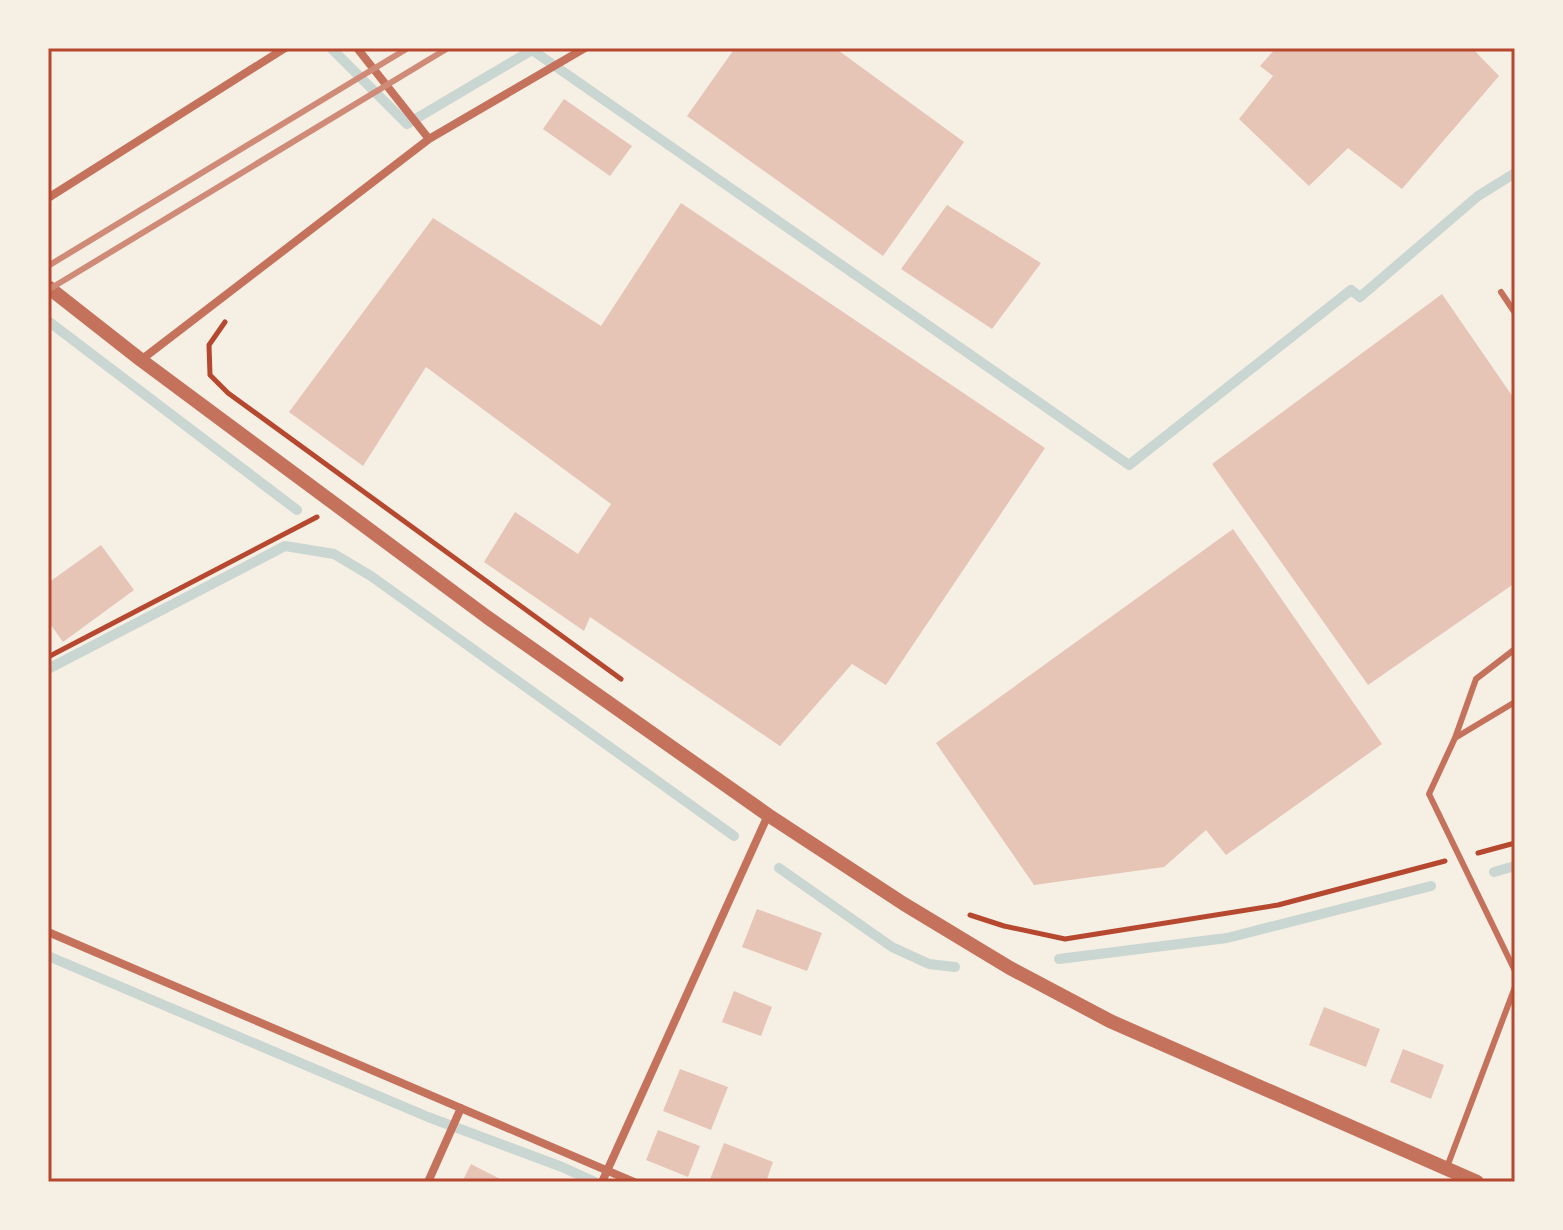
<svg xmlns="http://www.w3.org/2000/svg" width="1563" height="1230" font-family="'Source Sans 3',sans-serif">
<rect width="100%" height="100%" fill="#f6efe4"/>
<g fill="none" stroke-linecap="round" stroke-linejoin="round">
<path stroke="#c9d6d2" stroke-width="10" d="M 331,48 L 407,124 L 532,50 L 1129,465 L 1351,290 L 1360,297 L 1478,196 L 1515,173
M 48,321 L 297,510
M 48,669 L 285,546 L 334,554 L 371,576 L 734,836
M 779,868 L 892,947 L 929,964 L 955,967
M 1494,872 L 1515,866
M 48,956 L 428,1117 L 562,1167 L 595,1182
M 1059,959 L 1227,938 L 1431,886"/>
</g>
<path fill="#e6c5b7" d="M 735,48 L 835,48 L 964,142 L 883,256 L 687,116 Z
M 1276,48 L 1472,48 L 1499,76 L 1402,189 L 1348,148 L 1309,186 L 1239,119 L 1273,76 L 1260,66 Z
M 564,99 L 632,146 L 610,176 L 543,129 Z
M 681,203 L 1045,448 L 886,685 L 852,664 L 780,746 L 590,617 L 584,631 L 484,562 L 515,512 L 578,554 L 611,504 L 426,367 L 363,466 L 289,412 L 433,218 L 601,326 Z
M 947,205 L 1041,263 L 992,329 L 901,269 Z
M 1442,294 L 1515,400 L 1515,583 L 1368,685 L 1212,464 Z
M 1233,529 L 1382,744 L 1226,855 L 1206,830 L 1164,867 L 1034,885 L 936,743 Z
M 101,545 L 134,590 L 63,642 L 48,621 L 48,583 Z
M 757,909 L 822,933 L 807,971 L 742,947 Z
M 734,991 L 772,1007 L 761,1036 L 722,1022 Z
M 1324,1007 L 1380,1029 L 1366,1067 L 1309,1045 Z
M 1403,1049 L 1444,1065 L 1431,1099 L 1390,1082 Z
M 680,1069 L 728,1087 L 711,1130 L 663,1111 Z
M 658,1130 L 700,1146 L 688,1177 L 646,1160 Z
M 724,1143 L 773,1162 L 766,1182 L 709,1182 Z
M 471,1164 L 500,1179 L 499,1182 L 462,1182 Z"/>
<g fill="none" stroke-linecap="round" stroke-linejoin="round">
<path stroke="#b5482f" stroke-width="5" d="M 225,322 L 209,345 L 210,375 L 228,393 L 621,679
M 48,657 L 317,517
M 1478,853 L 1515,843
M 970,915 L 1004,926 L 1065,939 L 1278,905 L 1445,861"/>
<path stroke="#c5725c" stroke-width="6" d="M 1501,292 L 1515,313
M 1515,702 L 1455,738 L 1429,794 L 1515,971
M 1455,738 L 1476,679 L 1515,649
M 1447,1167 L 1515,987"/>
<path stroke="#c5725c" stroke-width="8" d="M 357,48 L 429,139
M 48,198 L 285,48
M 141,360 L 429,139 L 585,48
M 48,932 L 634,1182
M 428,1182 L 461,1108
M 602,1182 L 768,815"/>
<path stroke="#c5725c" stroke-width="14" d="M 48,287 L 141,360 L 487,617 L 768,815 L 904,904 L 1010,968 L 1110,1021 L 1477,1182"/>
<path stroke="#cf8b77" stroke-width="6" d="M 48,266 L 408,48
M 48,290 L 448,48"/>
</g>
<rect width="1563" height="1230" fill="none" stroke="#f6efe4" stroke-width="100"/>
<rect x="50" y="50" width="1463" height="1130" fill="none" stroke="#b5482f" stroke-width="3"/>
</svg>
